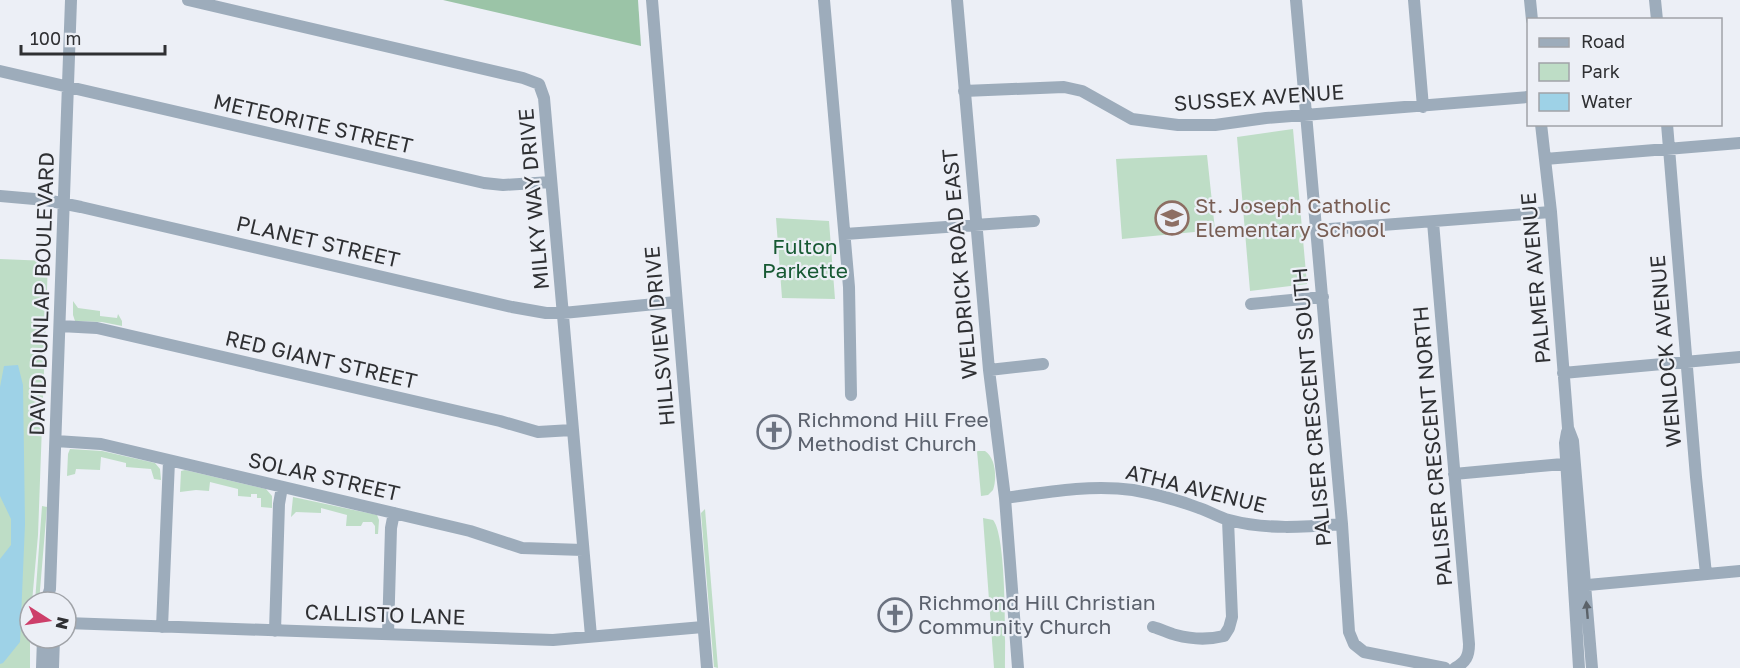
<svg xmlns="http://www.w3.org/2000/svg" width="1740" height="668" font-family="'Golos Text',sans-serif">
<rect width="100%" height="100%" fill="#eceff6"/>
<path fill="#beddc6" d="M 1293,129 L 1307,284 L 1250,291 L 1237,137 Z
M 1207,155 L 1215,230 L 1122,239 L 1116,159 Z
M 776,218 L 829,221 L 835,299 L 782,298 Z
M 0,259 L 48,261 L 38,535 L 32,602 L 30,602 L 30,668 L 0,668 Z
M 73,301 L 78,308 L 100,311 L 100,316 L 117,318 L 118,314 L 122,321 L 122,326 L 102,322 L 75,321 L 73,315 Z
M 70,449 L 102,451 L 155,463 L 160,469 L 161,480 L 154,479 L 151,469 L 126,467 L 126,463 L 101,457 L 100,470 L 76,469 L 75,474 L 67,476 L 68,454 Z
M 977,451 L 985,451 C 996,458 997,479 993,490 L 988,495 L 981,496 Z
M 185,470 L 266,489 L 272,496 L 272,508 L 261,507 L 261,498 L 257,498 L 257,494 L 251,494 L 251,497 L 238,496 L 238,489 L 210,482 L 209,491 L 196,490 L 180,492 L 181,471 Z
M 293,497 L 377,515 L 379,520 L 378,534 L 375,534 L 375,526 L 372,522 L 363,522 L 361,526 L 346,526 L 347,515 L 321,508 L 321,513 L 296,512 L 291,517 Z
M 42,506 L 47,507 L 39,602 L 35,602 Z
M 705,509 L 718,668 L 714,667 L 701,513 Z
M 983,518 L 993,520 C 1007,536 1005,642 1005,668 L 994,668 Z"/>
<path fill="#9bc4a7" d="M 443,0 L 638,0 L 641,46 Z"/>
<path fill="#9ed2e7" d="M 18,365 L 23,385 L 25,524 L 20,642 L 3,663 L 0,664 L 0,559 L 11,545 L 11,519 L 0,496 L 0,387 L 4,366 Z"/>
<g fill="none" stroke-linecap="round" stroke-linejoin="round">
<path stroke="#9dacbb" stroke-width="12" d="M 188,0 L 523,78 L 539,84 L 544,98 L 591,636
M 652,0 L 707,668
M 824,0 L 849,287 L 851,395
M 957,0 L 989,370 L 1005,498 L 1018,668
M 1296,0 L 1342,524 L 1349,632 L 1354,644 L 1364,652 L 1445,668
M 1414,0 L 1423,107
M 1530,0 L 1532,20
M 1655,0 L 1657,20
M 0,71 L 484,183 L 503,185 L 551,182
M 964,91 L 1064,87 L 1082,91 L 1132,119 L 1178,125 L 1215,125 L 1266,118 L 1528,97
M 1541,124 L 1551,212 L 1568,428 L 1573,441 L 1592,668
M 1667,124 L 1696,477 L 1706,574
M 1545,159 L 1740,143
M 0,196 L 46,200 L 81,207 L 512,307 L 546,313 L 563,313 L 676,302
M 1433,222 L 1469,644 C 1469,656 1466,662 1455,668
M 1317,230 L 1551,212
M 845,234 L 1034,221
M 1251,304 L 1323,297
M 60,326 L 97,328 L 500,421 L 538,432 L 572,430
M 989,370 L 1043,364
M 1563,373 L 1740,357
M 1567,432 L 1565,443 L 1579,668
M 56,441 L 101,444 L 470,531 L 522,548 L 583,550
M 1454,474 L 1574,463
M 1005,498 C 1047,492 1091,484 1133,490 C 1155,494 1178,500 1199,508 C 1209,511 1218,517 1229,520 C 1266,530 1304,527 1342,524
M 1577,586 L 1740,571
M 46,602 L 50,589 L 71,0
M 66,623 L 553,640 L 703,627
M 162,627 L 169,461
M 1153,627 C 1161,629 1168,633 1176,635 C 1191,639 1208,640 1224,636 L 1229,628 L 1232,617 L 1228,520
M 275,631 L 279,504 L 282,487
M 388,634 L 391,528 L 394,513
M 42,668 L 43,638
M 53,668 L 54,638"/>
</g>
<defs><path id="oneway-solid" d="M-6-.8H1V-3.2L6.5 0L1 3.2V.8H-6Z" transform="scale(1.5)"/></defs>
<use fill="#5b6269" href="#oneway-solid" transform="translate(1587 610) rotate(-95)"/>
<defs>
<symbol id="school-ring" viewBox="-11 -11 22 22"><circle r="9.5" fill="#eceff6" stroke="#8d6e63" stroke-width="1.5"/><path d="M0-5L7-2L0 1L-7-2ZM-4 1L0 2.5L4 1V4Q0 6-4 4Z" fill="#8d6e63"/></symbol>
<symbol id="church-ring" viewBox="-11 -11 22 22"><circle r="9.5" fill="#eceff6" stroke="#6b7280" stroke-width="1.5"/><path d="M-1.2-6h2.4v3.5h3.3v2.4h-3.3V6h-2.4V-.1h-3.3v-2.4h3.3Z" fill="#6b7280"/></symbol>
</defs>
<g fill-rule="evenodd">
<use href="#school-ring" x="1153" y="199" width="38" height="38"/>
<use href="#church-ring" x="755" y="413" width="38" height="38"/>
<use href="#church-ring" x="876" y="596" width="38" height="38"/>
</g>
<g text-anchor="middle" stroke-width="4.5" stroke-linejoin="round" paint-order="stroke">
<g font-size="21" fill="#2f3033" stroke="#eceff6">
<text transform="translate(1259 98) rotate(-4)" y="7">SUSSEX AVENUE</text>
<text transform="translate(313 124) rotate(13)" y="7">METEORITE STREET</text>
<text transform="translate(534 199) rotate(-95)" y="7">MILKY WAY DRIVE</text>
<text transform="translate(318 242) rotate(13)" y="7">PLANET STREET</text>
<text transform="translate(960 264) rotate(-95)" y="7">WELDRICK ROAD EAST</text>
<text transform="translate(1536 278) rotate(-95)" y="7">PALMER AVENUE</text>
<text transform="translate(42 294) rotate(-88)" y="7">DAVID DUNLAP BOULEVARD</text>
<text transform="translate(660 336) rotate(-95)" y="7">HILLSVIEW DRIVE</text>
<text transform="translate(1666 351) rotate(-95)" y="7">WENLOCK AVENUE</text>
<text transform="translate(321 360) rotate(13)" y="7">RED GIANT STREET</text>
<text transform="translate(1312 407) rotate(-95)" y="7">PALISER CRESCENT SOUTH</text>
<text transform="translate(1433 446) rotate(-95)" y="7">PALISER CRESCENT NORTH</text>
<text transform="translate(324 477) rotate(13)" y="7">SOLAR STREET</text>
<text transform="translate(1196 489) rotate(14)" y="7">ATHA AVENUE</text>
<text transform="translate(385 615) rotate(2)" y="7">CALLISTO LANE</text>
</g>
<g font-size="21" fill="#785e54" stroke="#eceff6" text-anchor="start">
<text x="1195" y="213">St. Joseph Catholic<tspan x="1195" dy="24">Elementary School</tspan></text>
</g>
<g font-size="21" fill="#175933" stroke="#eceff6">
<text x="805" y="254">Fulton<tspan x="805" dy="24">Parkette</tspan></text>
</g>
<g font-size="21" fill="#5b616d" stroke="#eceff6" text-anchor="start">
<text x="797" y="427">Richmond Hill Free<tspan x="797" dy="24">Methodist Church</tspan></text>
<text x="918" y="610">Richmond Hill Christian<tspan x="918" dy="24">Community Church</tspan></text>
</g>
</g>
<rect x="1527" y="18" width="195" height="108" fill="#eceff6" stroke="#a0a3a8" stroke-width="1.5"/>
<rect x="1539" y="38" width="30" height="9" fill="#9dacbb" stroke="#a0a3a8" stroke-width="1.5"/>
<text x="1581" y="48" font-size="18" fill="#2f3033">Road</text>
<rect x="1539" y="63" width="30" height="18" fill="#beddc6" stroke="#a0a3a8" stroke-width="1.5"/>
<text x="1581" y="78" font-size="18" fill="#2f3033">Park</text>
<rect x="1539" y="93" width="30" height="18" fill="#9ed2e7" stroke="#a0a3a8" stroke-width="1.5"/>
<text x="1581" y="108" font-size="18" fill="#2f3033">Water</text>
<g transform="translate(48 620) rotate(102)"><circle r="28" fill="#eceff6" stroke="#a0a3a8" stroke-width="1.5"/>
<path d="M0-4.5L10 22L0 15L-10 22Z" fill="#cd3f6a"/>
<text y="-9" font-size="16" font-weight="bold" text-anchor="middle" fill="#2f3033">N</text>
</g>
<path d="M21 45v9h144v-9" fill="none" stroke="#2f3033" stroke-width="3"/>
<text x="30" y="45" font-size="18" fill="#2f3033" stroke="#eceff6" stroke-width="4.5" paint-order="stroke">100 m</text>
</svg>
